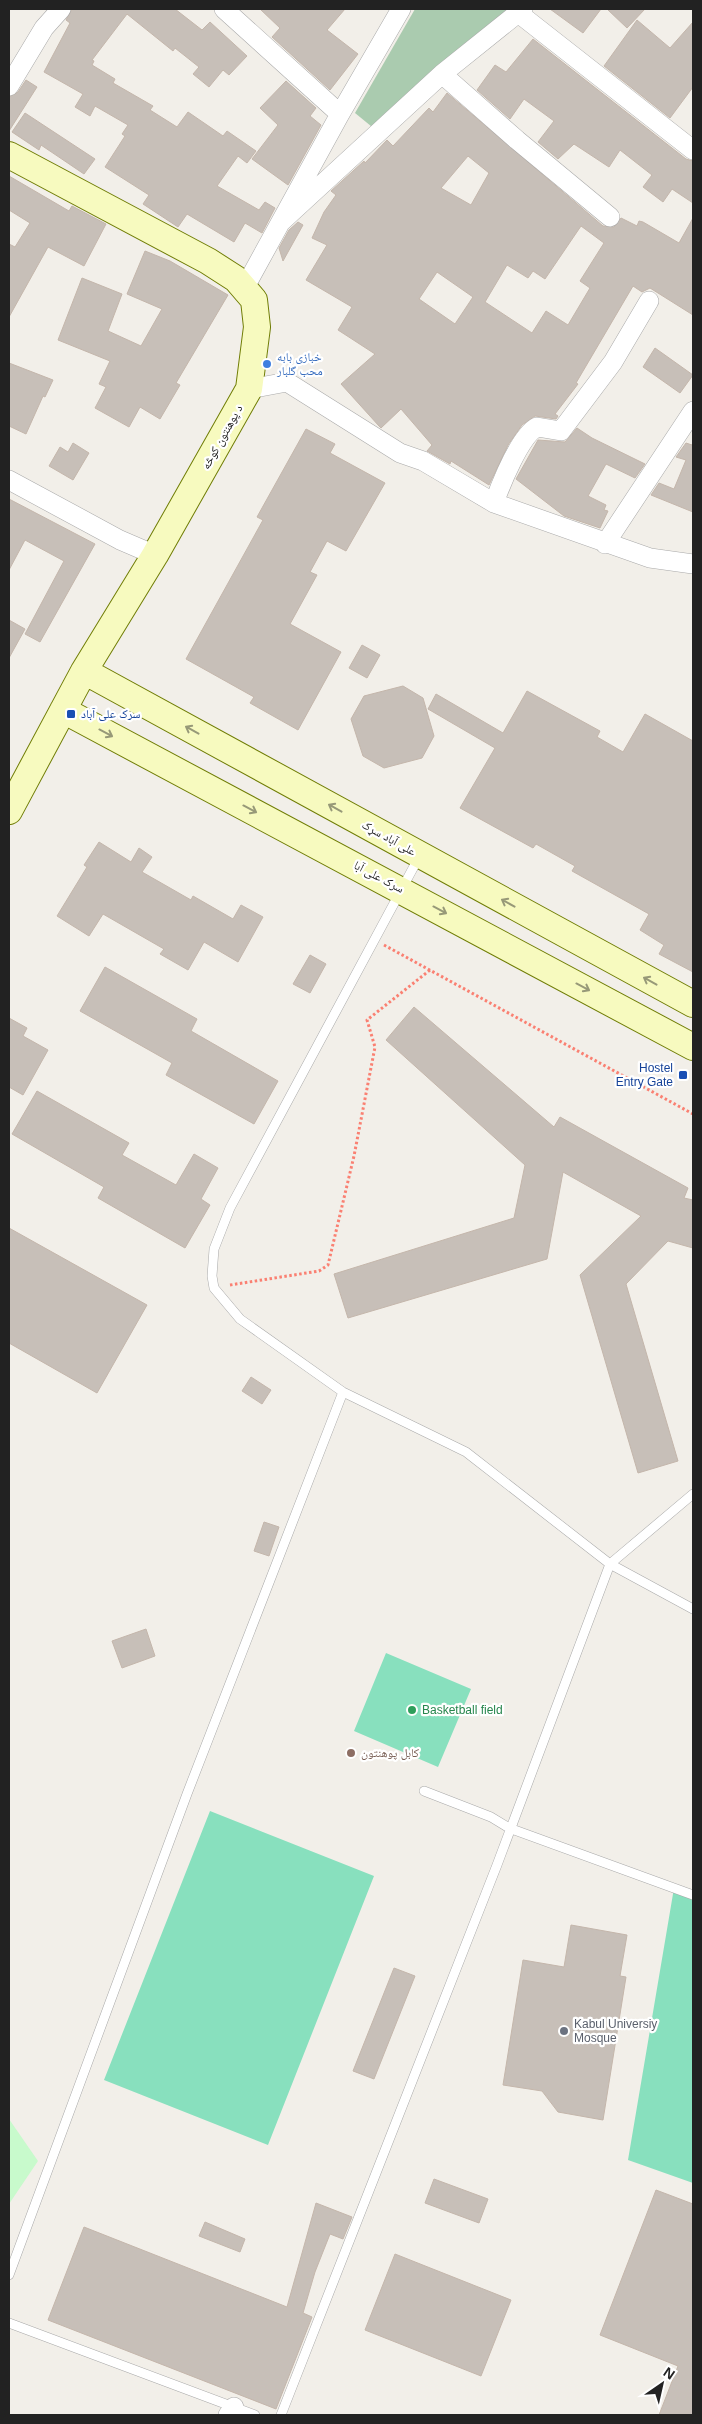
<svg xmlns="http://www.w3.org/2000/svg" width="702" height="2424" font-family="Arial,'Noto Naskh Arabic',sans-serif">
<rect width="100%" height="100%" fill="#f2efe9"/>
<path fill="#aacbaf" d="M 415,9 L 518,9 L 377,131 L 355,113 Z"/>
<path fill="#c8facc" d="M 9,2119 L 38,2161 L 9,2204 Z"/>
<path fill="#88e0be" d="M 386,1653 L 471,1689 L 438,1767 L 354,1731 Z
M 210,1811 L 374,1876 L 268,2145 L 104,2080 Z
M 674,1888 L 693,1896 L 693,2183 L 628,2160 Z"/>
<path fill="#c7bfb8" stroke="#c4b6ab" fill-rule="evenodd" d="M 72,9 L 175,9 L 202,30 L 210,22 L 247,56 L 229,75 L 223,70 L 209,87 L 193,74 L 199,67 L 175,48 L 173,51 L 127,14 L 92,60 L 94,61 L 92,65 L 115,79 L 113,83 L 153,106 L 150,110 L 177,127 L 188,112 L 223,136 L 227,131 L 256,151 L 247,163 L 238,156 L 217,186 L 259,210 L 265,202 L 275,208 L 262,233 L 245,223 L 234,242 L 187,214 L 178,227 L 143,204 L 149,195 L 105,167 L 125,136 L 122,134 L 128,125 L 95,106 L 90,116 L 75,107 L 83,94 L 44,72 L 70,23 L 66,20 Z
M 260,9 L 345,9 L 327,30 L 358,54 L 330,90 L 272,37 L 280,28 Z
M 550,9 L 601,9 L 583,33 Z
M 607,9 L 645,9 L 627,28 Z
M 637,20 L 670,48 L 693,22 L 693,87 L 670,118 L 604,66 Z
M 533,39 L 686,159 L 693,161 L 693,203 L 672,189 L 663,202 L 643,187 L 652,175 L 620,150 L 609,167 L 574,144 L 558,159 L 538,142 L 554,121 L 524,99 L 510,119 L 477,90 L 495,65 L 506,72 Z
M 26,80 L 37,87 L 9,131 L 9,97 L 18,92 Z
M 286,81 L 316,108 L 310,116 L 321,125 L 288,185 L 252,159 L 278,125 L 260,108 Z
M 447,93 L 603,226 L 614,227 L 621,218 L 637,226 L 639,221 L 643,222 L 679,243 L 693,218 L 693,315 L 650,288 L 642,292 L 633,286 L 576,383 L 578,384 L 555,414 L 558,416 L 556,419 L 535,416 L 522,425 L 508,445 L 489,485 L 451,461 L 450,464 L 427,451 L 432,445 L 401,409 L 381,428 L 379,426 L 341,384 L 375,354 L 338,330 L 352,307 L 306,280 L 327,245 L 312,238 L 324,212 L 336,195 L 331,191 L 364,161 L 365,163 L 387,140 L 393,146 L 429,108 L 433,112 ZM 468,156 L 489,173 L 471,205 L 441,188 ZM 581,226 L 604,243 L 580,281 L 590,288 L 568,325 L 546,311 L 532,333 L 485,302 L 507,265 L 528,278 L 533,271 L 545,279 ZM 437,272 L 473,297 L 455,324 L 419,299 Z
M 25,113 L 95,159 L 84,174 L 41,145 L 39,150 L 12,132 Z
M 9,176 L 69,211 L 72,206 L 106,224 L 84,266 L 48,247 L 9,317 L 9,244 L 15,247 L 30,223 L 9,210 Z
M 298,222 L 303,225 L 283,261 L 279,248 L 289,230 Z
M 145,251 L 170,261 L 228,295 L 176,383 L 180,385 L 160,419 L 140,407 L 129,427 L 95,408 L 106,387 L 99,384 L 110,361 L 58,340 L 82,278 L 122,294 L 108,331 L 141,346 L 162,309 L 127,294 Z
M 655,348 L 693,375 L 680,393 L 643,367 Z
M 9,363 L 53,380 L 45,397 L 43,396 L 26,434 L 9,426 Z
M 577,428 L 592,438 L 645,464 L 635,478 L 606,464 L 588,496 L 606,505 L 604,510 L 608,511 L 600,528 L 564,516 L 516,479 L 538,440 L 565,442 Z
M 306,429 L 335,444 L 330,453 L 385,483 L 346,551 L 327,541 L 310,572 L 317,575 L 290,624 L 341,652 L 298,730 L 250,703 L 254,697 L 186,659 L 263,520 L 257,517 Z
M 73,443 L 89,453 L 73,480 L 49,466 L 60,447 L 68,452 Z
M 686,443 L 692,445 L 693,443 L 693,512 L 651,495 L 659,483 L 674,489 L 686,460 L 676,457 Z
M 9,499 L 95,544 L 40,642 L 25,634 L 64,561 L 25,540 L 9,570 Z
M 9,620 L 25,629 L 9,658 Z
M 362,645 L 380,655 L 367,678 L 349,668 Z
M 403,686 L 423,698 L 434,736 L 422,758 L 384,768 L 363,756 L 351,719 L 364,696 Z
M 527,691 L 600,731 L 597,737 L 623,752 L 645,714 L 693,741 L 693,972 L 659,954 L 664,945 L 640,930 L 649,914 L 572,871 L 575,866 L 536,844 L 533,848 L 460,808 L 495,748 L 428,709 L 436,694 L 503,733 Z
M 99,842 L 131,862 L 139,848 L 152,857 L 142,872 L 191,900 L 193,896 L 233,919 L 241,905 L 263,917 L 238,962 L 204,942 L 188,970 L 160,954 L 164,949 L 103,914 L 89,936 L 57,916 L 87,867 L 84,865 Z
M 310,955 L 326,964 L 310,993 L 293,984 Z
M 105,967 L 197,1019 L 191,1031 L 278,1081 L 254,1124 L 166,1075 L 172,1063 L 80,1011 Z
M 414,1007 L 554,1127 L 560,1117 L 688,1188 L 684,1198 L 693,1200 L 693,1248 L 668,1241 L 626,1284 L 678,1461 L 638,1473 L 580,1275 L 641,1216 L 563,1172 L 547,1259 L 348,1318 L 334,1274 L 514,1218 L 525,1165 L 386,1040 Z
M 9,1018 L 27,1028 L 23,1036 L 48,1050 L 23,1095 L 9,1087 Z
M 37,1091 L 129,1143 L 122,1155 L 176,1185 L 194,1154 L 218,1168 L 201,1199 L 210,1205 L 185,1248 L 98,1198 L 104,1187 L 12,1134 Z
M 9,1228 L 147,1305 L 97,1393 L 9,1343 Z
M 251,1377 L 271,1390 L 262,1404 L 242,1391 Z
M 264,1522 L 279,1527 L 269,1556 L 254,1551 Z
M 146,1629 L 155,1656 L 122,1668 L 112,1641 Z
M 571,1925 L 627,1935 L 620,1976 L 626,1977 L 603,2120 L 558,2112 L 542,2091 L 503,2085 L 523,1960 L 564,1967 Z
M 394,1968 L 415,1976 L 374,2079 L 353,2071 Z
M 434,2179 L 488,2199 L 479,2223 L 425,2203 Z
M 656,2190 L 693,2204 L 693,2415 L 659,2415 L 678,2366 L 600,2335 Z
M 316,2203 L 352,2217 L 343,2239 L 330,2234 L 315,2272 L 303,2313 L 312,2317 L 276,2409 L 48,2320 L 84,2227 L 287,2307 Z
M 205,2222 L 245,2239 L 240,2252 L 199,2236 Z
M 395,2254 L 511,2300 L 481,2376 L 365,2330 Z"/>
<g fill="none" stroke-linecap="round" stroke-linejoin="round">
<defs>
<path id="lane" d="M 419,857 L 230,1208 L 214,1249 L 212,1276 L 214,1288 L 240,1319 L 343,1392 L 466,1452 L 610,1564 L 693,1609
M 424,1791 L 491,1817 L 509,1828 L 693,1895
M 9,2275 L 187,1794 L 343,1392
M 9,2323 L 255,2415
M 281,2415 L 497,1865 L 610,1564 L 693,1494"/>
<path id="street" d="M 224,9 L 340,114
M 517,12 L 693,150
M 442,74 L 517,140 L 610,217
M 9,86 L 44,28 L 61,9
M 281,222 L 442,74 L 523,9
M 245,287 L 340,114 L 401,9
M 249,389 L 287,382 L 400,453 L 423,461 L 494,503 L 650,558 L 693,564
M 9,480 L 120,540 L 155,555
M 494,503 C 501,484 520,436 537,427 L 561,431 L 613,362 L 649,301
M 605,544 L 693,411
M 228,2415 L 234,2407"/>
<path id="secondary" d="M 9,155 L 208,261 L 236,279 L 254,300 L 257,327 L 249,389 L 155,555 L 84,671 L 9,811
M 84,671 L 693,1004
M 63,710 L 693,1047"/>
</defs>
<use href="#lane" stroke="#a9a9a9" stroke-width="10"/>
<use href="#street" stroke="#a9a9a9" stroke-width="20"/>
<use href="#secondary" stroke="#707d05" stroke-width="28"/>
<path stroke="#fa8072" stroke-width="3" stroke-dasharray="2.5 2.5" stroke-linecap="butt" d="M 384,945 L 693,1114
M 230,1285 L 319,1271 L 328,1265 L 354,1156 L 375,1047 L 367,1020 L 430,970"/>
<use href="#lane" stroke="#fff" stroke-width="9"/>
<use href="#street" stroke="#fff" stroke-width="19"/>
<use href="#secondary" stroke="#f7fabf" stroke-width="26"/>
</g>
<defs><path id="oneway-shaft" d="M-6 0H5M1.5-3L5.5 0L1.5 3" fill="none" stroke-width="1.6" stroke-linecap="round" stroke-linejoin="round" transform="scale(1.25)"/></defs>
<g stroke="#979978">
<use href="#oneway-shaft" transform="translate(192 730) rotate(-151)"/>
<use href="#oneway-shaft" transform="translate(106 733) rotate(28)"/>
<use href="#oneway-shaft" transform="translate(335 808) rotate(-151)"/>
<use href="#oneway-shaft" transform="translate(250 809) rotate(28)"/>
<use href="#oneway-shaft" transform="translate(508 903) rotate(-151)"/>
<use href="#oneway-shaft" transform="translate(440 910) rotate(28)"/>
<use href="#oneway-shaft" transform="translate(650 981) rotate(-151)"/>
<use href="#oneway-shaft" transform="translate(583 987) rotate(28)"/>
</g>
<circle fill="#3f7fe0" stroke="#fff" stroke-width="2" cx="267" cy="364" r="5"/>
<g fill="#1a4fb4" stroke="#fff" stroke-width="2">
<rect x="66" y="709" width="10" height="10" rx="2.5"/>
<rect x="678" y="1070" width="10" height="10" rx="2.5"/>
</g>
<circle fill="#2e9e5b" stroke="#fff" stroke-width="2" cx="412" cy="1710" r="5"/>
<circle fill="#8d6e63" stroke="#fff" stroke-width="2" cx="351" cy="1753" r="5"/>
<circle fill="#6b7280" stroke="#fff" stroke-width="2" cx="564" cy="2031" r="5"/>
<g text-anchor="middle" stroke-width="4.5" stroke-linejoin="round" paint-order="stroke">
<g font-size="12" fill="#366cbe" stroke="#fff" text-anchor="start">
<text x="277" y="361">خبازی بابه<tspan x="277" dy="14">محب گلبار</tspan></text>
</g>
<g font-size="12" fill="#222" stroke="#fff">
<text transform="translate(222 437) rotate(-61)" y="4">د پوهنتون کوڅه</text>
<text transform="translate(389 838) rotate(29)" y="4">علی آباد سړک</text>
<text transform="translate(379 877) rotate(28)" y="4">سرک علی آبا</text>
</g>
<g font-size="12" fill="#164399" stroke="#fff" text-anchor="start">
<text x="81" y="718">سرک علی آباد</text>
<text x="673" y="1072" text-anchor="end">Hostel<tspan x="673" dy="14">Entry Gate</tspan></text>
</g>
<g font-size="12" fill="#27864d" stroke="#fff" text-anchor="start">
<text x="422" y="1714">Basketball field</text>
</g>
<g font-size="12" fill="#785e54" stroke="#fff" text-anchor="start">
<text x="361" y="1757">کابل پوهنتون</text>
</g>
<g font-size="12" fill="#5b616d" stroke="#fff" text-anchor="start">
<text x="574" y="2028">Kabul Universiy<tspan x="574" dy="14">Mosque</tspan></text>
</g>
</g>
<rect width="702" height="2424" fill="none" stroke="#222222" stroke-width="20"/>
<g transform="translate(662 2384) rotate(34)" stroke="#ffffff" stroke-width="4" paint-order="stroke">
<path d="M0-4L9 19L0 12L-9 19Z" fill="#222222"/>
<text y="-8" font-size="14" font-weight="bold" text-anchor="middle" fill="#222222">N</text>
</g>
</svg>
